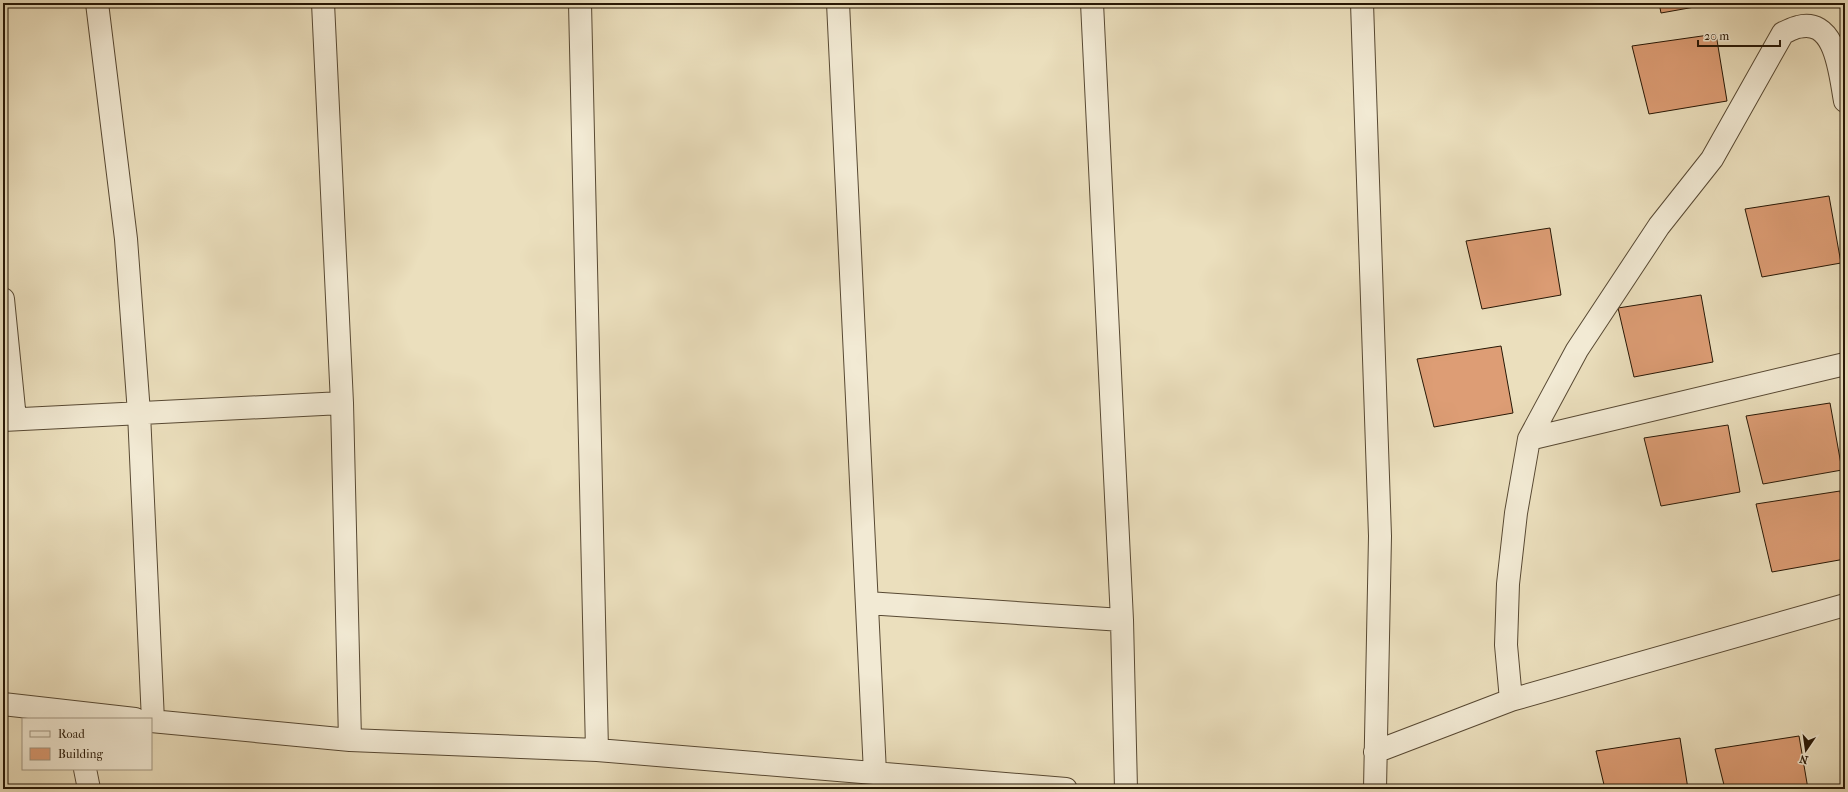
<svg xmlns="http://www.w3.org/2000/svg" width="1848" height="792" font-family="'IM FELL French Canon',serif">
<rect width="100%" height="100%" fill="#ebdfbd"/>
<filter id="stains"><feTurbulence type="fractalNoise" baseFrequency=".005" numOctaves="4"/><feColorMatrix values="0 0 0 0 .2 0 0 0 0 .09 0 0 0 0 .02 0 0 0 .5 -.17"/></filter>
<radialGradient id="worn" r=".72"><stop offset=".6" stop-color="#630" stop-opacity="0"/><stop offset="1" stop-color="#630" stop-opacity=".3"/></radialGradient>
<path fill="#dd9d75" stroke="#271705" d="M 1659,3 L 1717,3 L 1661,13 Z
M 1716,34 L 1727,101 L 1649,114 L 1632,46 Z
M 1829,196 L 1841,263 L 1762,277 L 1745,209 Z
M 1550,228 L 1561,295 L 1482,309 L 1466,241 Z
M 1701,295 L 1713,362 L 1634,377 L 1618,308 Z
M 1501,346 L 1513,413 L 1434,427 L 1417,359 Z
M 1830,403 L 1842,470 L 1763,484 L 1746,416 Z
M 1728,425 L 1740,492 L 1661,506 L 1644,438 Z
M 1840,491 L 1845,523 L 1845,559 L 1772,572 L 1756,504 Z
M 1799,736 L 1808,789 L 1725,789 L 1715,749 Z
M 1680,738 L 1688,789 L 1605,789 L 1596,751 Z"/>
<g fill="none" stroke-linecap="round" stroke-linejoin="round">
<defs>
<path id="minor" d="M 97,3 L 126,239 L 139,413 L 153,721
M 323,3 L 342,403 L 350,740
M 580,3 L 597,750
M 838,3 L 875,773
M 1092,3 L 1122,620 L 1126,789
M 1362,3 L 1380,536 L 1375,789
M 3,299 L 15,419
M 3,420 L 342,403
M 1529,439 L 1845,364
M 867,603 L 1122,620
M 1511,700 L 1506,645 L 1508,584 L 1516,513 L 1529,439 L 1577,350 L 1659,226 L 1712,159 L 1783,33 C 1788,31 1793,28 1798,27 C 1837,17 1840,76 1845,101
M 3,704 L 135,719
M 151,721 L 350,740 L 597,750 L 1066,789
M 1375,752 L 1511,700 L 1845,605
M 85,769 L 89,789"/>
</defs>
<use href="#minor" stroke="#584933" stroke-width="24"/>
<use href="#minor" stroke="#f2ead4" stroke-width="22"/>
</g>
<rect width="1848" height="792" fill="none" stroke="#ebdfbd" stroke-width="16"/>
<rect x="4" y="4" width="1840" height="784" fill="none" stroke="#271705" stroke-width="2"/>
<rect x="8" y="8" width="1832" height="776" fill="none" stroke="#271705"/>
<rect x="22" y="718" width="130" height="52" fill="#f2ead4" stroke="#a19681"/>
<rect x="30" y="731" width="20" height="6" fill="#f2ead4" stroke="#a19681"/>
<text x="58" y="738" font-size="12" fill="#271705">Road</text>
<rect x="30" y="748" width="20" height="12" fill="#dd9d75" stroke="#a19681"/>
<text x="58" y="758" font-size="12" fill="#271705">Building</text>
<g transform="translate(1806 750) rotate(193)" stroke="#f2ead4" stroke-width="3" paint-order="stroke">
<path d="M0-3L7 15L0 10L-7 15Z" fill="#271705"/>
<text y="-6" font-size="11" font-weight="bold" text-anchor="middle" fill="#271705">N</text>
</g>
<path d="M1698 40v6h82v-6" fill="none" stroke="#271705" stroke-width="2"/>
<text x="1704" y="40" font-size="12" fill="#271705" stroke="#f2ead4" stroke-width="3" paint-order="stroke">20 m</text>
<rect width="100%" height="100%" filter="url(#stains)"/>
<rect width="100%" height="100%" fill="url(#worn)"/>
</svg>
